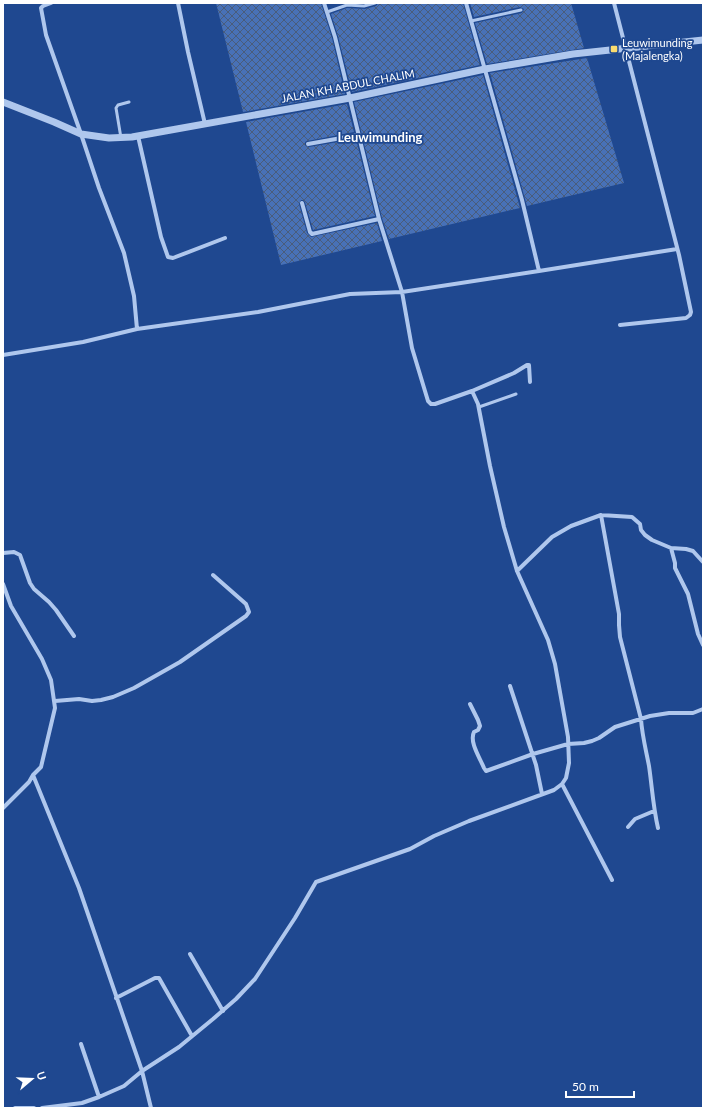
<svg xmlns="http://www.w3.org/2000/svg" width="706" height="1111" font-family="Lato,sans-serif">
<defs>
<pattern id="building-cross-hatch" width="8" height="8" patternUnits="userSpaceOnUse"><rect width="8" height="8" fill="#4871b7"/><path d="M0 0l8 8M0 8l8-8" fill="none" stroke="#4a5d7c"/></pattern>
</defs>
<rect width="100%" height="100%" fill="#1f4890"/>
<path fill="url(#building-cross-hatch)" d="M 216,3 L 321,3 L 332,38 L 345,94 L 243,112 Z
M 378,3 L 463,3 L 480,65 L 352,92 L 338,36 L 331,14 L 347,8 L 365,9 L 376,6 Z
M 470,3 L 571,3 L 584,48 L 487,64 L 475,23 L 522,13 L 524,9 L 520,7 L 474,17 Z
M 587,58 L 624,183 L 527,206 L 490,73 Z
M 483,75 L 520,208 L 389,239 L 382,218 L 354,102 Z
M 347,104 L 354,132 L 307,141 L 305,142 L 305,145 L 309,147 L 356,139 L 375,216 L 313,230 L 305,202 L 303,200 L 301,200 L 299,204 L 307,233 L 311,237 L 377,223 L 382,241 L 281,265 L 246,122 Z"/>
<g fill="none" stroke-linecap="round" stroke-linejoin="round">
<path stroke="#afc7ed" stroke-width="3" d="M 327,12 L 347,5 L 364,6 L 375,3
M 471,21 L 521,10
M 121,138 L 116,108 L 118,105 L 129,102
M 479,407 L 516,394"/>
<path stroke="#afc7ed" stroke-width="4" d="M 51,3 L 43,6 L 41,8 L 46,35 L 81,134 L 99,188 L 124,253 L 134,296 L 137,329
M 178,3 L 188,52 L 205,124
M 614,3 L 679,255 L 691,312 L 690,315 L 686,318 L 620,325
M 138,136 L 161,237 L 168,257 L 173,258 L 225,238
M 308,144 L 358,135
M 302,203 L 310,232 L 312,234 L 379,219
M 539,271 L 677,249
M 3,355 L 83,342 L 137,329 L 258,312 L 350,294 L 402,292 L 539,271 L 522,200 L 466,3
M 472,391 L 514,373 L 527,365 L 529,365 L 530,382
M 601,515 L 619,614 L 619,625 L 620,637 L 641,719 C 642,735 646,750 649,766 C 652,786 653,807 658,828
M 671,548 L 675,563 L 675,568 L 688,594 L 698,634 L 703,645
M 3,553 L 14,552 L 20,555 L 30,583 L 34,589 L 49,602 L 56,610 L 74,636
M 517,571 L 552,537 L 571,526 L 601,515 L 632,517 L 640,524 L 641,530 L 645,535 L 652,540 L 671,548 L 686,549 L 693,551 L 703,562
M 3,584 L 11,606 L 42,659 L 51,680 L 55,708 L 41,767 L 33,775 L 29,782 L 3,808
M 510,686 L 536,765 L 542,794
M 55,701 L 79,699 L 92,701 L 101,700 L 113,697 L 134,688 L 180,662 L 246,616 L 249,612 L 246,604 L 213,575
M 470,704 L 478,720 L 480,726 L 478,730 L 474,732 C 469,742 480,758 484,768 L 486,771 L 533,754 L 568,744 L 584,743 L 592,741 L 599,738 L 615,727 L 650,716 L 669,713 L 693,713 L 703,709
M 33,775 L 79,888 L 142,1071 L 151,1108
M 562,784 L 612,880
M 628,827 L 635,819 L 654,811
M 190,954 L 223,1011
M 116,998 L 155,978 L 159,978 L 192,1036
M 81,1044 L 99,1097
M 15,1108 L 34,1108
M 42,1108 L 82,1103 L 99,1097 L 124,1086 L 142,1071 L 179,1047 L 213,1019 L 236,999 L 255,979 L 295,918 L 316,882 L 410,849 L 434,836 L 469,821 L 554,790 L 562,784 L 566,778 L 569,763 L 568,737 L 555,664 L 548,640 L 517,571 L 504,527 L 490,466 L 478,404 L 472,391 L 435,404 L 431,404 L 428,401 L 412,348 L 402,292 L 379,219 L 335,37 L 324,3"/>
<path stroke="#afc7ed" stroke-width="7" d="M 3,102 L 54,122 L 81,134 L 109,138 L 132,137 L 350,98 L 485,69 L 573,54 L 703,40"/>
</g>
<rect fill="#fbdc6f" stroke="#1f4890" stroke-width="1.5" x="610" y="45" width="8" height="8" rx="2"/>
<g text-anchor="middle" stroke-width="3.5" stroke-linejoin="round" paint-order="stroke">
<g font-size="11" fill="#fff" stroke="#1f4890" text-anchor="start">
<text x="622" y="47">Leuwimunding<tspan x="622" dy="13">(Majalengka)</tspan></text>
</g>
<g font-size="11" fill="#fff" stroke="#1f4890">
<text transform="translate(348 86) rotate(-11)" y="4">JALAN KH ABDUL CHALIM</text>
</g>
<g font-size="13" font-weight="bold" fill="#fff" stroke="#1f4890">
<text x="380" y="142">Leuwimunding</text>
</g>
</g>
<rect width="706" height="1111" fill="none" stroke="#ffffff" stroke-width="8"/>
<g transform="translate(32 1079) rotate(71)" stroke="#1f4890" stroke-width="3" paint-order="stroke">
<path d="M0-3L7 15L0 10L-7 15Z" fill="#ffffff"/>
<text y="-6" font-size="11" font-weight="bold" text-anchor="middle" fill="#ffffff">U</text>
</g>
<path d="M566 1091v6h68v-6" fill="none" stroke="#ffffff" stroke-width="2"/>
<text x="572" y="1091" font-size="12" fill="#ffffff" stroke="#1f4890" stroke-width="3" paint-order="stroke">50 m</text>
</svg>
